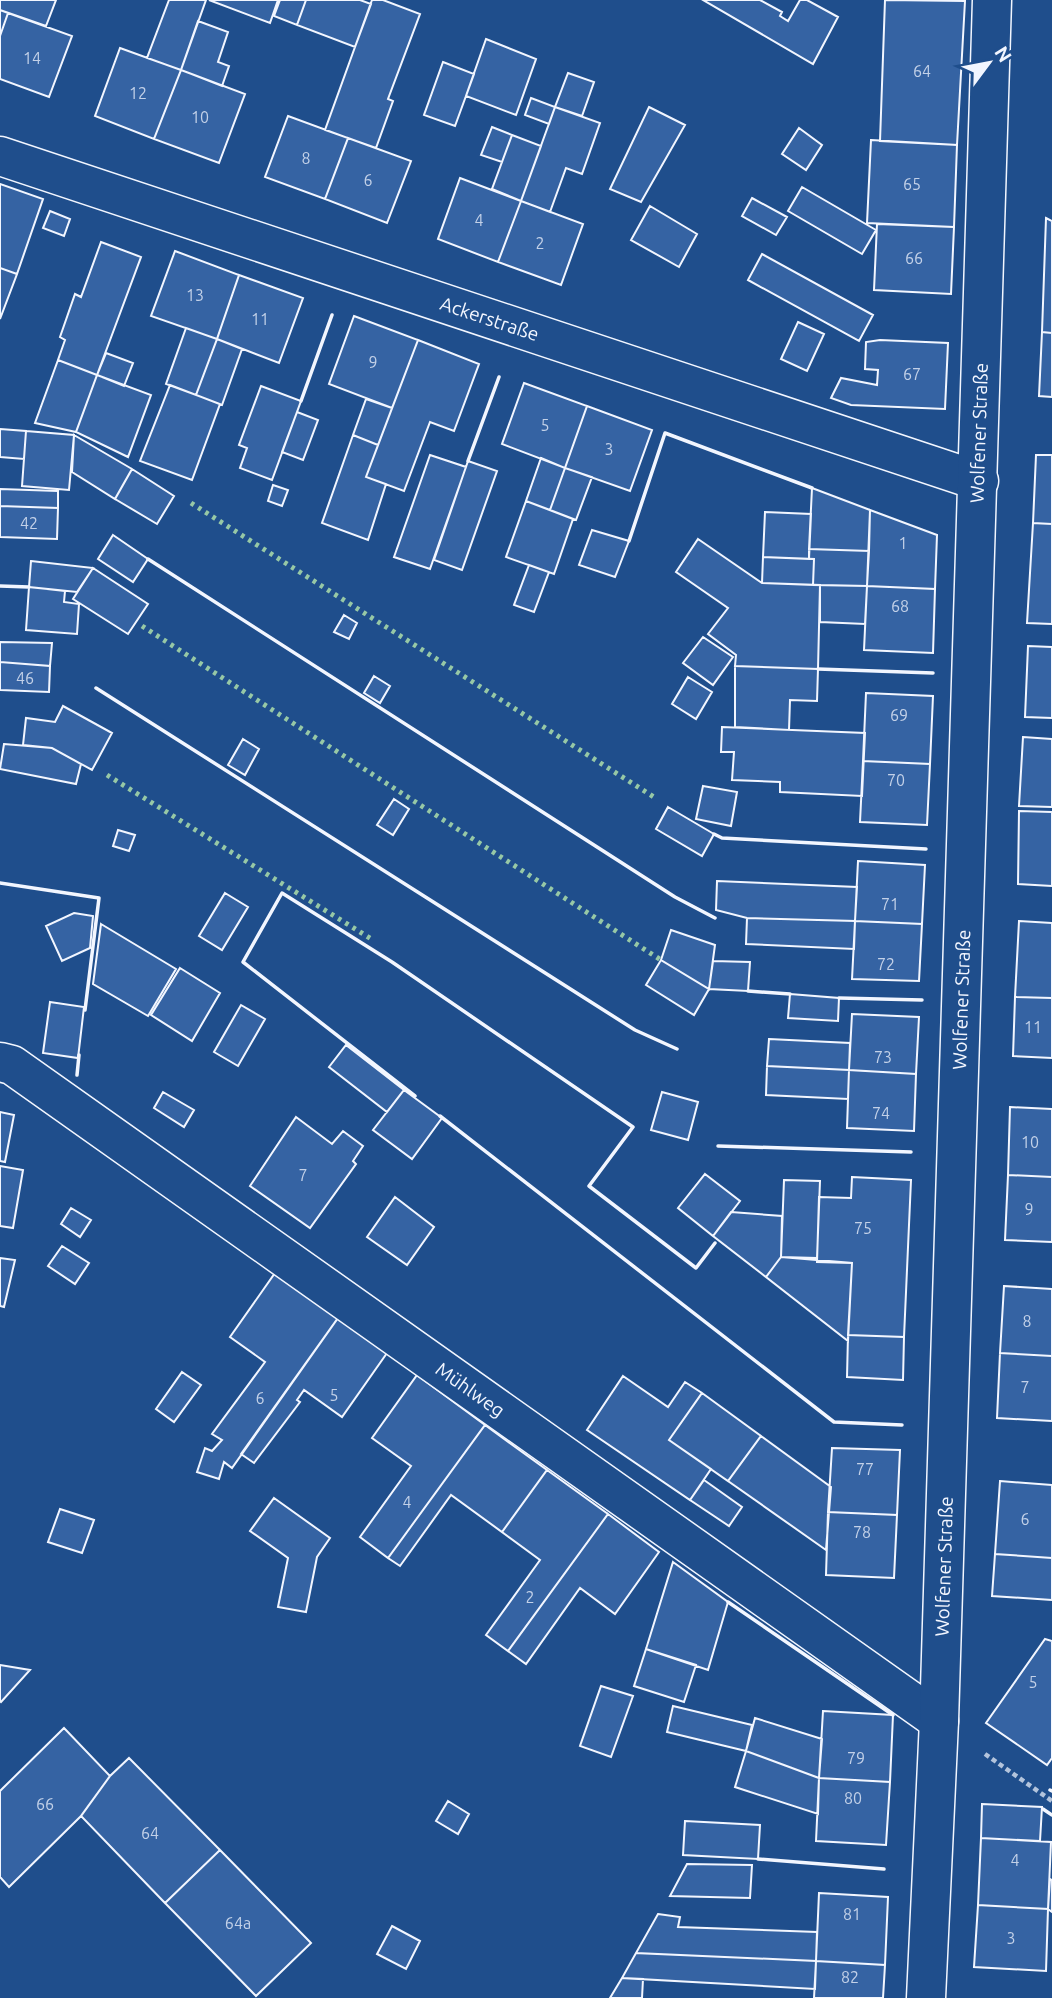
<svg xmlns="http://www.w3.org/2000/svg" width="1052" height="1998" font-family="Ubuntu,sans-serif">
<rect width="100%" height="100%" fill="#1f4e8c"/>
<path fill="#3563a3" stroke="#f2f6ff" stroke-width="2" d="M 0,0 L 56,0 L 46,26 L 0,10 Z
M 169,0 L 206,0 L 181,70 L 147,58 Z
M 209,0 L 278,0 L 270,23 Z
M 280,0 L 306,0 L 297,25 L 274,16 Z
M 306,0 L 360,0 L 371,4 L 355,47 L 297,25 Z
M 372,0 L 383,0 L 420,14 L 388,99 L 393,101 L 376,148 L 325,130 Z
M 703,0 L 760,0 L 782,12 L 780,16 L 788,21 L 800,0 L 807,0 L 838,17 L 813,64 Z
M 885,0 L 965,1 L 957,145 L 880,141 Z
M 0,10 L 8,13 L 0,36 Z
M 8,13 L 72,36 L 49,97 L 0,79 L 0,36 Z
M 198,21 L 228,32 L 218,62 L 229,66 L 222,86 L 181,70 Z
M 486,39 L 536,59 L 516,115 L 466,96 Z
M 120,48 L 181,70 L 154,139 L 95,116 Z
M 443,62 L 474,74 L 455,126 L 424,115 Z
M 181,70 L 245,94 L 219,163 L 154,139 Z
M 568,73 L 594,82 L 582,116 L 555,107 Z
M 531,98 L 555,107 L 549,124 L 525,115 Z
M 555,107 L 600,123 L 582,174 L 566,168 L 550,212 L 521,201 Z
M 649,107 L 685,125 L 641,202 L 610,189 Z
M 288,116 L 348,138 L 325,199 L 265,177 Z
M 492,127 L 512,135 L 502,162 L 481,155 Z
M 799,128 L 822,145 L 806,170 L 782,154 Z
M 512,135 L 541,146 L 521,201 L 492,189 Z
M 348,138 L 411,161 L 387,223 L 325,199 Z
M 871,140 L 957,145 L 954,227 L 867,223 Z
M 460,178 L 521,201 L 498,262 L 438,239 Z
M 0,184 L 43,199 L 17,274 L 0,268 Z
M 802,187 L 876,230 L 862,254 L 788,211 Z
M 752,198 L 787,217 L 776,235 L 742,216 Z
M 521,201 L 583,224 L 561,285 L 498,262 Z
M 650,206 L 697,234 L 679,267 L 631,240 Z
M 50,211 L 70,219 L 64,236 L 43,228 Z
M 1046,218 L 1052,221 L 1052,333 L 1042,332 Z
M 877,224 L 954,227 L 951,294 L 874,290 Z
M 101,242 L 141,257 L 97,375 L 58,360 L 65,340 L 60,337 L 75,294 L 81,297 Z
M 175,251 L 239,275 L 217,339 L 151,316 Z
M 762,254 L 873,315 L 859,341 L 748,280 Z
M 0,268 L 17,274 L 0,319 Z
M 239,275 L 303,298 L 279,363 L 217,339 Z
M 354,316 L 418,340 L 392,408 L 329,384 Z
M 798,322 L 824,334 L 807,371 L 781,359 Z
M 186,328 L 217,339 L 196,395 L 166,384 Z
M 1042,332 L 1052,333 L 1052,397 L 1039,396 Z
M 217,339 L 242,349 L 222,405 L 196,395 Z
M 418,340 L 479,364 L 454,431 L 430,422 L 404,491 L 366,477 Z
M 880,340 L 948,343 L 945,409 L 851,405 L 831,398 L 841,378 L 877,385 L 878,370 L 865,369 L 866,342 Z
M 106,353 L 133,363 L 124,386 L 97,375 Z
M 58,360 L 97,375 L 76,432 L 35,423 Z
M 97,375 L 151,395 L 128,457 L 76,432 Z
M 524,383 L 587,406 L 565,468 L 502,444 Z
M 170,385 L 220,404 L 192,480 L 140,461 Z
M 261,386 L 301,401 L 272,480 L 240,468 L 247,448 L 239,445 Z
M 366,399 L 392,408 L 378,445 L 353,435 Z
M 587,406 L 652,430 L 630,491 L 565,468 Z
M 297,412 L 318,420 L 303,460 L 282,452 Z
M 0,429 L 26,431 L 24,459 L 0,457 Z
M 26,431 L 74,435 L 69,490 L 22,486 Z
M 74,435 L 132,469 L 115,499 L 72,472 Z
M 353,435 L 378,445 L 366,477 L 386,484 L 368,540 L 322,523 Z
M 430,455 L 466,467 L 430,569 L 394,557 Z
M 1036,455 L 1052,455 L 1052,524 L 1033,523 Z
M 541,458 L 565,468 L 550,510 L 526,501 Z
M 468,461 L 497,471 L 462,570 L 434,560 Z
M 565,468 L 592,477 L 576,520 L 550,510 Z
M 132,469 L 174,496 L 157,524 L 115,499 Z
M 273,485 L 288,490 L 282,506 L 268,501 Z
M 812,488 L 870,510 L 869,551 L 809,549 Z
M 0,489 L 58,491 L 58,508 L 0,506 Z
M 526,501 L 573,519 L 554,574 L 506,557 Z
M 0,506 L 58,508 L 57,539 L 0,537 Z
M 870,510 L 937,535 L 935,589 L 867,586 Z
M 765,512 L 811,514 L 809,559 L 763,557 Z
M 1033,523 L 1052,524 L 1052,624 L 1027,623 Z
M 592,530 L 629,541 L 615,577 L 579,565 Z
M 113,535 L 148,559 L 133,582 L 98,559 Z
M 698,539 L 762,583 L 820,585 L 818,669 L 735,666 L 736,655 L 708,634 L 728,608 L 676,572 Z
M 809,549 L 869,551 L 867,586 L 813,585 L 814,559 L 809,559 Z
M 763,557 L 814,559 L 813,585 L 762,583 Z
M 31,561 L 93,568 L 77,592 L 29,587 Z
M 529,565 L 549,572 L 534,612 L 514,605 Z
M 93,568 L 148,604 L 128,634 L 73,599 Z
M 820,585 L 867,586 L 865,624 L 820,622 Z
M 867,586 L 935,589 L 933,653 L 864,650 Z
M 29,587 L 65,591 L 64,602 L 79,604 L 77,634 L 26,630 Z
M 344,615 L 357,623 L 349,639 L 334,632 Z
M 703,637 L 733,657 L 713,685 L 683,663 Z
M 0,642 L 52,643 L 50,666 L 0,662 Z
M 1028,646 L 1052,647 L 1052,718 L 1025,717 Z
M 0,662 L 50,666 L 49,692 L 0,690 Z
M 735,666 L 818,669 L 817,701 L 790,700 L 789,730 L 735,727 Z
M 374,676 L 390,686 L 380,703 L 364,693 Z
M 688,677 L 712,692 L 696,719 L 672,704 Z
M 866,693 L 933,696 L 930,764 L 863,761 Z
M 63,706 L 112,733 L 92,770 L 52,748 L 23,745 L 26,718 L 55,722 Z
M 722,727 L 865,733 L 862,796 L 780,792 L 780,782 L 732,780 L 734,752 L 721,752 Z
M 1023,737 L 1052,739 L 1052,807 L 1019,806 Z
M 243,739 L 259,749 L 245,775 L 228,765 Z
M 4,744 L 52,748 L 81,764 L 76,784 L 0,769 Z
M 863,761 L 930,764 L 927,825 L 860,822 Z
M 703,786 L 737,792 L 731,826 L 696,819 Z
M 394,799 L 409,809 L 393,835 L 377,825 Z
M 668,807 L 714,834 L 702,856 L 656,829 Z
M 1019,811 L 1052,812 L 1052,886 L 1018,884 Z
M 118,830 L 135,835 L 129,851 L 113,846 Z
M 858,861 L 925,865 L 922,924 L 855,921 Z
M 717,881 L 857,887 L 855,921 L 747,918 L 716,910 Z
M 225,893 L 248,907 L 222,950 L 199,936 Z
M 74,913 L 93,916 L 90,948 L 62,961 L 46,926 Z
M 747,918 L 855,921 L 854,949 L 746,944 Z
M 855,921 L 922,924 L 919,981 L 852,979 Z
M 1019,921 L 1052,923 L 1052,998 L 1015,997 Z
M 101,924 L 176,969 L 148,1016 L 93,984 Z
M 671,930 L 715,945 L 709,989 L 661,960 Z
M 661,960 L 709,989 L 694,1015 L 646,985 Z
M 713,961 L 750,962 L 748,991 L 709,989 Z
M 180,968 L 220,993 L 192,1041 L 151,1015 Z
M 790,994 L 839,998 L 838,1021 L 788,1018 Z
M 1015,997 L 1052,998 L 1052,1058 L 1013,1056 Z
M 50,1002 L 84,1007 L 78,1058 L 43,1053 Z
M 241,1005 L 265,1019 L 238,1066 L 214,1052 Z
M 852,1014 L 919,1017 L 916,1074 L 849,1070 Z
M 769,1039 L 850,1043 L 849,1070 L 767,1066 Z
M 346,1045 L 404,1090 L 387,1112 L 329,1067 Z
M 767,1066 L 849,1070 L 848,1099 L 766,1095 Z
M 849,1070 L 916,1074 L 914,1131 L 847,1128 Z
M 404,1090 L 442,1118 L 412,1159 L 373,1130 Z
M 163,1092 L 194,1110 L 184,1127 L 154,1108 Z
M 662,1092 L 698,1102 L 688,1140 L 651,1130 Z
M 1010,1107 L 1052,1109 L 1052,1177 L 1008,1175 Z
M 0,1112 L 14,1115 L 5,1162 L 0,1161 Z
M 296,1117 L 332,1144 L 343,1131 L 363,1146 L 353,1161 L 356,1164 L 310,1228 L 250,1186 Z
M 0,1166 L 23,1170 L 13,1228 L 0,1226 Z
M 705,1174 L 740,1201 L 713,1236 L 678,1208 Z
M 1008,1175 L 1052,1177 L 1052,1242 L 1005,1240 Z
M 852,1177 L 911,1180 L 904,1337 L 848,1335 L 852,1263 L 817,1262 L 819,1197 L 851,1198 Z
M 784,1180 L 820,1181 L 817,1258 L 781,1257 Z
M 395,1197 L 434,1227 L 407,1265 L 367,1237 Z
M 71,1208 L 91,1220 L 80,1237 L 61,1224 Z
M 731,1212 L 782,1216 L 781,1257 L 766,1277 L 713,1236 Z
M 62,1246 L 89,1263 L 75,1284 L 48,1266 Z
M 781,1257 L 852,1263 L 848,1341 L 766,1277 Z
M 0,1258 L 15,1260 L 4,1307 L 0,1306 Z
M 275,1273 L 338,1318 L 232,1468 L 224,1462 L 219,1479 L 197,1472 L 205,1448 L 212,1451 L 222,1440 L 212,1434 L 265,1362 L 230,1337 Z
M 1004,1286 L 1052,1289 L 1052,1356 L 1000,1353 Z
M 338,1318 L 387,1353 L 342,1417 L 304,1390 L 297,1400 L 300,1402 L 254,1463 L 241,1454 Z
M 848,1335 L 904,1337 L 903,1380 L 847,1377 Z
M 1000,1353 L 1052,1356 L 1052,1421 L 997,1418 Z
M 182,1372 L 201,1385 L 174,1422 L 156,1409 Z
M 417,1375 L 485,1425 L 388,1558 L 360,1537 L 411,1466 L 372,1438 Z
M 623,1376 L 668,1407 L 685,1382 L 702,1393 L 669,1440 L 711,1469 L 690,1500 L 587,1430 Z
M 702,1393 L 761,1436 L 728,1481 L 669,1440 Z
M 485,1425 L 547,1470 L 502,1532 L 451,1495 L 400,1566 L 388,1558 Z
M 761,1436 L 831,1487 L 826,1550 L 728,1481 Z
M 832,1448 L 900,1450 L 897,1515 L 828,1512 Z
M 547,1470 L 608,1514 L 508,1651 L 486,1635 L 540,1560 L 502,1532 Z
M 704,1480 L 742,1507 L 729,1526 L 690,1500 Z
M 1000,1481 L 1052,1485 L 1052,1558 L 995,1554 Z
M 274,1498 L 330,1538 L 317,1557 L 306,1612 L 278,1607 L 288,1558 L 250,1531 Z
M 60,1509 L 94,1520 L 82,1553 L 48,1542 Z
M 828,1512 L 897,1515 L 894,1578 L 826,1575 Z
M 608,1514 L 659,1552 L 615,1614 L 580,1588 L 526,1664 L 508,1651 Z
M 995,1554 L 1052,1558 L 1052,1600 L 992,1596 Z
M 673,1562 L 728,1602 L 708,1670 L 646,1649 Z
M 1045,1639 L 1052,1641 L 1052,1758 L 1047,1765 L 986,1723 Z
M 646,1649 L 696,1665 L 684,1702 L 634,1686 Z
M 0,1665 L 30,1670 L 1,1702 L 0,1701 Z
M 601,1686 L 633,1696 L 611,1757 L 580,1746 Z
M 673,1706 L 752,1725 L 746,1751 L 667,1732 Z
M 823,1711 L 893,1715 L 890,1782 L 819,1778 Z
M 755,1718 L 822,1739 L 819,1778 L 746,1751 Z
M 64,1728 L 110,1776 L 81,1816 L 9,1887 L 0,1877 L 0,1791 Z
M 746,1751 L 819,1778 L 818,1814 L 735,1787 Z
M 129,1758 L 220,1850 L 165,1903 L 81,1816 L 110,1776 Z
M 819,1778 L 890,1782 L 886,1845 L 816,1841 Z
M 448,1801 L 469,1814 L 458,1834 L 436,1821 Z
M 982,1804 L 1042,1807 L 1040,1841 L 981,1838 Z
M 685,1821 L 760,1825 L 758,1859 L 683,1855 Z
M 981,1838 L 1051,1842 L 1048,1909 L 978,1905 Z
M 220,1850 L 311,1943 L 256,1996 L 165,1903 Z
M 687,1864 L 752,1865 L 750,1898 L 670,1896 Z
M 1050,1879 L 1052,1880 L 1052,1912 L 1048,1909 Z
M 819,1893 L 888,1897 L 885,1965 L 816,1961 Z
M 978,1905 L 1048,1909 L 1046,1971 L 974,1967 Z
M 658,1914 L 680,1917 L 678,1927 L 817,1932 L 816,1961 L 636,1953 Z
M 392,1926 L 420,1941 L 406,1969 L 377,1954 Z
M 636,1953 L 816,1961 L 815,1989 L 622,1978 Z
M 816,1961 L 885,1965 L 883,1998 L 814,1998 Z
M 622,1978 L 643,1979 L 642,1998 L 610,1998 Z"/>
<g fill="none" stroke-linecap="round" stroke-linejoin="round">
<defs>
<g id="minor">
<path id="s1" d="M 0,156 L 979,481"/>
<path id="s2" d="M 0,1062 L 12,1065 L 939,1721"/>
<path id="s3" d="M 926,1998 L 939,1721 L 992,0"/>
</g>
</defs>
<use href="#minor" stroke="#f2f6ff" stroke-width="41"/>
<path stroke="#b3c4dc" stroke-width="4.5" stroke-dasharray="5 3.5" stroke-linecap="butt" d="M 985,1754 L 1052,1801"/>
<use href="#minor" stroke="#1f4e8c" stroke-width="38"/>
<path stroke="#97c8a6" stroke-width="5" stroke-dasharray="3.5 5" stroke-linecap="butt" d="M 191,503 L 657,799
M 142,626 L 661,960
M 107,775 L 373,940"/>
<path stroke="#f2f6ff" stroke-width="3.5" d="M 301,401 L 332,315
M 468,461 L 499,377
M 629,541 L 665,433 L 812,488
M 148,559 L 675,897 L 715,918
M 0,586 L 29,587
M 818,669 L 933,673
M 96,688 L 635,1030 L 677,1049
M 714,834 L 722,838 L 926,849
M 0,883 L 99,898 L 85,1010
M 748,991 L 790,994
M 839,998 L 922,1000
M 77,1075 L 79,1055
M 415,1096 L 243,962 L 282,893 L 392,962 L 633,1127 L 589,1186 L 696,1268 L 715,1243
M 440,1116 L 834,1422 L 902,1425
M 718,1146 L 911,1152
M 728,1602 L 893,1715
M 1050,1790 L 1052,1791
M 1043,1809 L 1052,1815
M 758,1859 L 884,1869"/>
</g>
<g text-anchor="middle" stroke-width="5" stroke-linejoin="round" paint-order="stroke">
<g font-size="16" fill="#c3d1e8">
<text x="32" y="64">14</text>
<text x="922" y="77">64</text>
<text x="138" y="99">12</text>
<text x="200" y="123">10</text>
<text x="306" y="164">8</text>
<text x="368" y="186">6</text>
<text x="912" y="190">65</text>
<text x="479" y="226">4</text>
<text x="540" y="249">2</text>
<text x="914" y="264">66</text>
<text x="195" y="301">13</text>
<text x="260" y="325">11</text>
<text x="373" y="368">9</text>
<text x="912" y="380">67</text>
<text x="545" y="431">5</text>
<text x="609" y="455">3</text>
<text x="29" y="529">42</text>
<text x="903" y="549">1</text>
<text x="900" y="612">68</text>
<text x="25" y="684">46</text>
<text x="899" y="721">69</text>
<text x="896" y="786">70</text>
<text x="890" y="910">71</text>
<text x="886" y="970">72</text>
<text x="1033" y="1033">11</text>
<text x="883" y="1063">73</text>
<text x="881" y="1119">74</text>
<text x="1030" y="1148">10</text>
<text x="303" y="1181">7</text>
<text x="1029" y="1215">9</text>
<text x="863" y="1234">75</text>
<text x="1027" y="1327">8</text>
<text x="1025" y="1393">7</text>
<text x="334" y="1401">5</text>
<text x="260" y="1404">6</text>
<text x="865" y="1475">77</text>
<text x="407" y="1508">4</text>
<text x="1025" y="1525">6</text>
<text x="862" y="1538">78</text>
<text x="530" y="1603">2</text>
<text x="1033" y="1688">5</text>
<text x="856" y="1764">79</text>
<text x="853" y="1804">80</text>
<text x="45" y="1810">66</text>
<text x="150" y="1839">64</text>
<text x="1015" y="1866">4</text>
<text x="852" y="1920">81</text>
<text x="238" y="1929">64a</text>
<text x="1011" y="1944">3</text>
<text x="850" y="1983">82</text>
</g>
<g font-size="19" fill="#f2f6ff" stroke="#1f4e8c">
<text dy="7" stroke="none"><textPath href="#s1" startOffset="516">Ackerstraße</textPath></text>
<text dy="7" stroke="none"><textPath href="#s3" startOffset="1566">Wolfener Straße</textPath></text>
<text dy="7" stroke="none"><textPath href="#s3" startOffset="999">Wolfener Straße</textPath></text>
<text dy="7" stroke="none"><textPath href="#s2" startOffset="574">Mühlweg</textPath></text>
<text dy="7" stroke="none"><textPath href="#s3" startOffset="432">Wolfener Straße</textPath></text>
</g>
</g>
<g transform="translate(989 63) rotate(58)" stroke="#1f4e8c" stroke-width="5" paint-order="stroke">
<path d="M0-5L12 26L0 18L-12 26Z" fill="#f2f6ff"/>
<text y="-10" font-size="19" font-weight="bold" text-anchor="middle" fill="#f2f6ff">N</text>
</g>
</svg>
